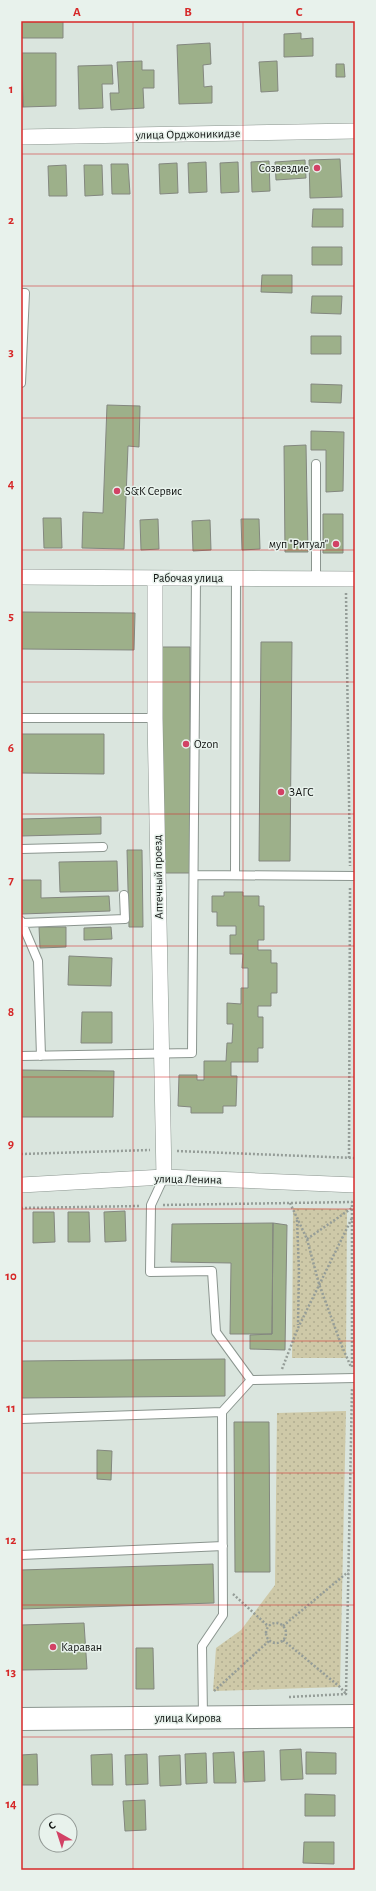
<svg xmlns="http://www.w3.org/2000/svg" width="376" height="1891" font-family="'Alegreya Sans',sans-serif">
<defs>
<pattern id="grass-dots" width="8" height="8" patternUnits="userSpaceOnUse"><rect width="8" height="8" fill="#cec9a8"/><path d="M2 2h.1M6 6h.1" fill="none" stroke="#b0ac90" stroke-width="1.8" stroke-linecap="round"/></pattern>
</defs>
<rect width="100%" height="100%" fill="#dae5de"/>
<path fill="url(#grass-dots)" d="M 293,1208 L 347,1209 L 346,1358 L 292,1358 Z
M 346,1411 L 340,1687 L 213,1691 L 216,1648 L 241,1630 L 275,1585 L 277,1413 Z"/>
<path fill="#9db08a" stroke="#83877f" d="M 21,21 L 63,21 L 63,38 L 21,38 Z
M 301,33 L 301,39 L 313,38 L 313,56 L 284,57 L 284,34 Z
M 210,43 L 211,64 L 203,65 L 204,87 L 212,86 L 212,103 L 179,104 L 177,45 Z
M 22,53 L 56,53 L 56,106 L 23,107 Z
M 142,61 L 142,70 L 154,70 L 154,88 L 143,88 L 144,108 L 111,110 L 110,93 L 119,93 L 117,62 Z
M 277,61 L 278,91 L 261,92 L 259,62 Z
M 336,64 L 344,64 L 345,77 L 336,77 Z
M 112,65 L 113,84 L 102,84 L 103,108 L 79,109 L 78,66 Z
M 21,77 L 22,77 L 23,107 L 21,107 Z
M 340,159 L 342,197 L 310,198 L 309,160 Z
M 305,160 L 306,178 L 276,180 L 275,162 Z
M 269,161 L 270,191 L 252,192 L 251,162 Z
M 206,162 L 207,192 L 189,193 L 188,163 Z
M 238,162 L 239,192 L 221,193 L 220,163 Z
M 177,163 L 178,193 L 160,194 L 159,164 Z
M 111,164 L 128,164 L 130,194 L 112,194 Z
M 66,165 L 67,196 L 49,196 L 48,166 Z
M 84,165 L 102,165 L 103,195 L 85,196 Z
M 313,209 L 343,209 L 343,227 L 312,227 Z
M 312,247 L 342,247 L 342,265 L 312,265 Z
M 262,275 L 292,275 L 292,293 L 261,292 Z
M 312,296 L 342,296 L 341,314 L 311,313 Z
M 311,336 L 341,336 L 341,354 L 311,354 Z
M 311,384 L 342,385 L 341,403 L 311,402 Z
M 107,405 L 140,406 L 139,447 L 128,446 L 124,549 L 82,548 L 83,512 L 103,513 Z
M 311,431 L 344,432 L 343,491 L 326,492 L 326,450 L 311,450 Z
M 306,445 L 308,552 L 285,552 L 284,446 Z
M 323,514 L 343,514 L 343,553 L 323,553 Z
M 43,518 L 61,518 L 62,548 L 44,548 Z
M 158,519 L 159,549 L 141,550 L 140,520 Z
M 241,519 L 259,519 L 260,549 L 242,550 Z
M 210,520 L 211,550 L 193,551 L 192,521 Z
M 21,612 L 135,613 L 134,650 L 21,649 Z
M 261,642 L 292,642 L 290,861 L 259,861 Z
M 160,647 L 190,647 L 190,873 L 160,873 Z
M 21,734 L 104,734 L 104,774 L 21,773 Z
M 101,817 L 101,834 L 21,836 L 21,819 Z
M 127,850 L 142,850 L 143,927 L 129,927 Z
M 117,861 L 118,891 L 60,892 L 59,862 Z
M 21,880 L 41,880 L 41,898 L 109,896 L 110,911 L 21,914 Z
M 224,892 L 243,892 L 243,896 L 259,896 L 259,906 L 264,906 L 264,940 L 258,940 L 258,950 L 271,950 L 271,963 L 277,963 L 277,993 L 271,993 L 271,1006 L 258,1006 L 258,1017 L 263,1017 L 263,1048 L 258,1048 L 258,1062 L 231,1062 L 231,1076 L 237,1076 L 236,1106 L 223,1106 L 223,1113 L 191,1113 L 191,1107 L 178,1106 L 179,1075 L 197,1075 L 197,1080 L 204,1080 L 204,1061 L 226,1061 L 227,1043 L 232,1043 L 233,1024 L 227,1024 L 227,1003 L 241,1004 L 241,988 L 248,988 L 248,968 L 242,968 L 243,954 L 230,954 L 230,935 L 236,935 L 236,926 L 217,926 L 217,912 L 212,912 L 212,896 L 224,896 Z
M 39,927 L 66,927 L 66,947 L 40,948 Z
M 111,927 L 112,939 L 84,940 L 84,928 Z
M 69,956 L 112,958 L 111,986 L 68,985 Z
M 82,1012 L 112,1012 L 112,1043 L 81,1043 Z
M 21,1070 L 114,1071 L 113,1117 L 21,1117 Z
M 125,1211 L 126,1241 L 105,1242 L 104,1212 Z
M 33,1212 L 54,1212 L 55,1242 L 33,1243 Z
M 68,1212 L 89,1212 L 90,1242 L 68,1242 Z
M 273,1223 L 272,1334 L 230,1334 L 231,1263 L 171,1262 L 172,1224 Z
M 273,1223 L 287,1225 L 285,1350 L 250,1349 L 250,1335 L 272,1334 Z
M 225,1359 L 225,1396 L 21,1398 L 21,1361 Z
M 234,1422 L 269,1422 L 270,1572 L 235,1572 Z
M 97,1450 L 112,1451 L 111,1480 L 97,1479 Z
M 213,1564 L 214,1603 L 21,1609 L 21,1570 Z
M 84,1623 L 87,1669 L 21,1670 L 21,1625 Z
M 136,1648 L 153,1648 L 154,1689 L 136,1689 Z
M 301,1749 L 303,1779 L 281,1780 L 280,1750 Z
M 264,1751 L 265,1781 L 244,1782 L 243,1752 Z
M 234,1752 L 236,1783 L 214,1783 L 213,1753 Z
M 306,1752 L 336,1753 L 336,1774 L 306,1774 Z
M 206,1753 L 207,1783 L 186,1784 L 185,1754 Z
M 37,1754 L 38,1785 L 21,1785 L 21,1755 Z
M 112,1754 L 113,1785 L 92,1785 L 91,1755 Z
M 147,1754 L 148,1784 L 126,1785 L 125,1755 Z
M 180,1755 L 181,1785 L 160,1786 L 159,1756 Z
M 305,1794 L 335,1795 L 335,1816 L 305,1816 Z
M 145,1800 L 146,1830 L 125,1831 L 123,1801 Z
M 304,1842 L 334,1842 L 334,1864 L 303,1863 Z"/>
<g fill="none" stroke-linecap="round" stroke-linejoin="round">
<defs>
<path id="lane" d="M 21,293 L 25,293 L 21,383
M 316,464 L 316,578
M 21,718 L 155,718
M 21,849 L 103,847
M 194,875 L 355,876
M 235,875 L 236,578
M 21,921 L 38,961 L 41,1056
M 23,923 L 125,919 L 124,895
M 21,1056 L 192,1053 L 196,578
M 164,1177 L 151,1205 L 150,1272 L 212,1271 L 216,1332 L 251,1380 L 355,1378
M 222,1412 L 251,1380
M 21,1419 L 222,1412 L 223,1615 L 202,1646 L 203,1717
M 21,1555 L 223,1546"/>
<path id="street" d="M 21,137 L 355,131
M 21,577 L 355,579
M 155,578 L 155,718 L 164,1177
M 21,1185 L 164,1177 L 355,1185"/>
<path id="secondary" d="M 21,1719 L 355,1716"/>
</defs>
<use href="#lane" stroke="#8b958f" stroke-width="10"/>
<use href="#street" stroke="#8b958f" stroke-width="16"/>
<use href="#secondary" stroke="#8b958f" stroke-width="24"/>
<path stroke="#959d98" stroke-width="2.5" stroke-dasharray="2 2" stroke-linecap="butt" d="M 346,593 L 350,866
M 177,1151 L 355,1158
M 21,1154 L 150,1150
M 349,1158 L 350,887
M 290,1203 L 307,1239 L 319,1284 L 341,1344 L 351,1367
M 163,1205 L 352,1202 L 352,1368
M 21,1208 L 140,1206
M 297,1220 L 299,1271 L 298,1325
M 307,1239 L 352,1208
M 282,1369 L 298,1328 L 352,1218
M 233,1594 L 268,1626
M266 1633a10 10 0 1 1 20 0a10 10 0 1 1-20 0Z
M 283,1626 L 348,1572
M 283,1640 L 340,1687 L 346,1694
M 214,1691 L 269,1641
M 289,1697 L 346,1694 L 352,1389"/>
<use href="#lane" stroke="#fff" stroke-width="8"/>
<use href="#street" stroke="#fff" stroke-width="15"/>
<use href="#secondary" stroke="#fff" stroke-width="22"/>
</g>
<path fill="none" stroke="#d62828" stroke-width="1" stroke-opacity="0.55" d="M 133,21 L 133,1870M 243,21 L 243,1870M 21,154 L 355,154M 21,286 L 355,286M 21,418 L 355,418M 21,550 L 355,550M 21,682 L 355,682M 21,814 L 355,814M 21,946 L 355,946M 21,1077 L 355,1077M 21,1209 L 355,1209M 21,1341 L 355,1341M 21,1473 L 355,1473M 21,1605 L 355,1605M 21,1737 L 355,1737"/>
<g fill="#d24265" stroke="#e8f2ec" stroke-width="1.5">
<circle cx="317" cy="168" r="4"/>
<circle cx="117" cy="491" r="4"/>
<circle cx="336" cy="544" r="4"/>
<circle cx="186" cy="744" r="4"/>
<circle cx="281" cy="792" r="4"/>
<circle cx="53" cy="1647" r="4"/>
</g>
<g text-anchor="middle" stroke-width="3" stroke-linejoin="round" paint-order="stroke">
<g font-size="12" fill="#0f1210" stroke="#e8f2ec">
<text transform="translate(188 134) rotate(-1)" y="4">улица Орджоникидзе</text>
<text x="188" y="582">Рабочая улица</text>
<text transform="translate(158 877) rotate(-91)" y="4">Аптечный проезд</text>
<text transform="translate(188 1179) rotate(1)" y="4">улица Ленина</text>
<text x="188" y="1722">улица Кирова</text>
</g>
<g font-size="12" fill="#0f1210" stroke="#e8f2ec" text-anchor="start">
<text x="309" y="172" text-anchor="end">Созвездие</text>
<text x="125" y="495">S&amp;K Сервис</text>
<text x="328" y="548" text-anchor="end">муп "Ритуал"</text>
<text x="194" y="748">Ozon</text>
<text x="289" y="796">ЗАГС</text>
<text x="61" y="1651">Караван</text>
</g>
</g>
<rect width="376" height="1891" fill="none" stroke="#e8f2ec" stroke-width="44"/>
<g transform="translate(58 1833) rotate(321)"><circle r="19" fill="#e8f2ec" stroke="#919894"/>
<path d="M0-3L7 15L0 10L-7 15Z" fill="#d24265"/>
<text y="-6" font-size="11" font-weight="bold" text-anchor="middle" fill="#0f1210">С</text>
</g>
<rect x="22" y="22" width="332" height="1847" fill="none" stroke="#d62828" stroke-width="1.5"/>
<g font-size="13" text-anchor="middle" font-weight="bold" fill="#d62828">
<text x="77" y="16">A</text>
<text x="188" y="16">B</text>
<text x="299" y="16">C</text>
<text x="11" y="93">1</text>
<text x="11" y="224">2</text>
<text x="11" y="356">3</text>
<text x="11" y="488">4</text>
<text x="11" y="620">5</text>
<text x="11" y="752">6</text>
<text x="11" y="884">7</text>
<text x="11" y="1016">8</text>
<text x="11" y="1148">9</text>
<text x="11" y="1280">10</text>
<text x="11" y="1412">11</text>
<text x="11" y="1544">12</text>
<text x="11" y="1676">13</text>
<text x="11" y="1808">14</text>
</g>
</svg>
